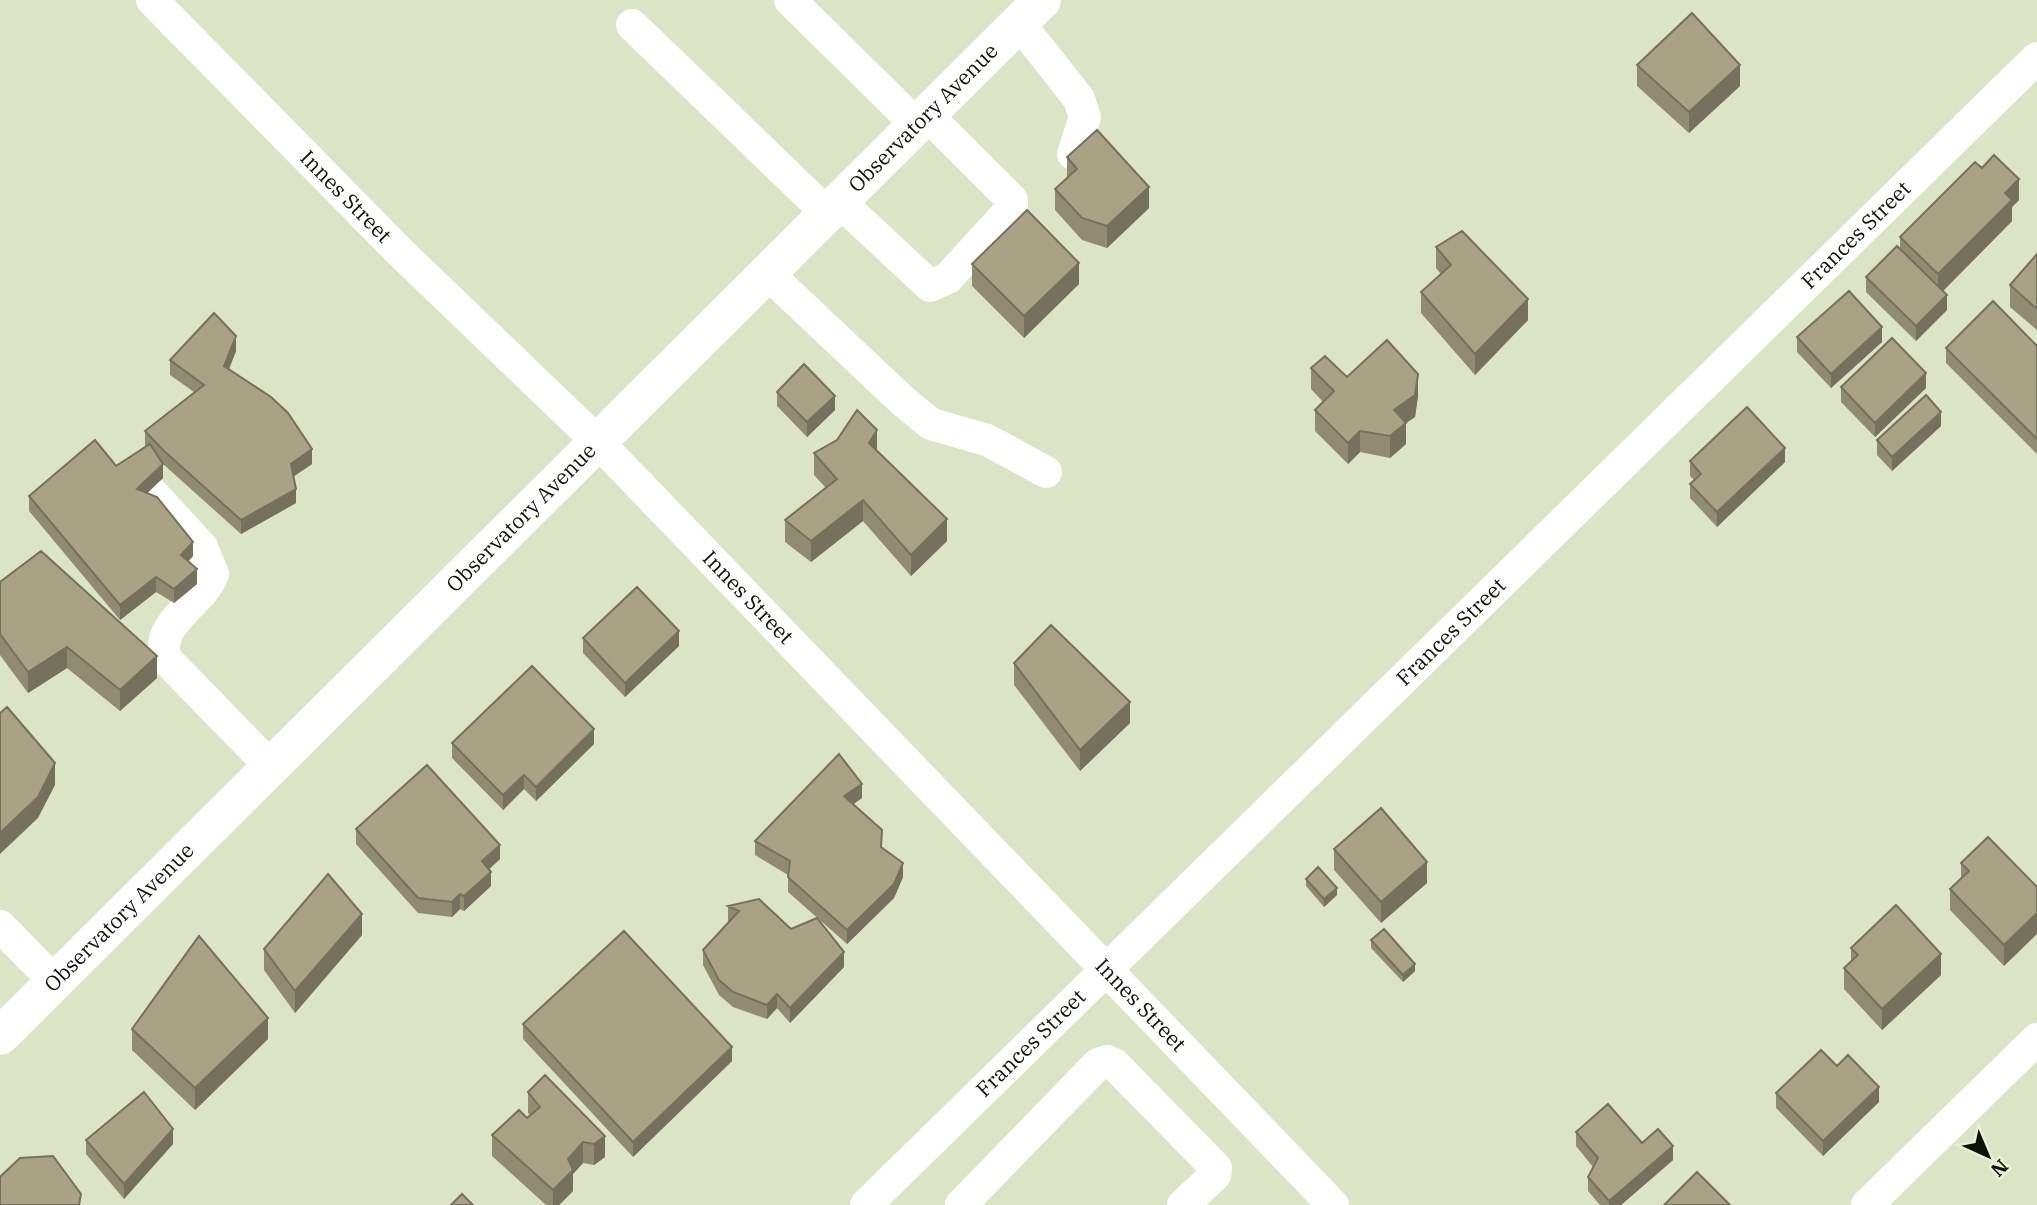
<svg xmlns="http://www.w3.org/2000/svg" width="2037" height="1205" font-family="'IBM Plex Serif',serif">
<rect width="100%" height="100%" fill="#dce4c6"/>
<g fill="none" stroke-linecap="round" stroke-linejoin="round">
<g stroke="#fff" stroke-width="32">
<path id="s1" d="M 152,0 L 401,253 L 599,443 L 1333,1205"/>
<path d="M 790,0 L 917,125"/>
<path d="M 1019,23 L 1079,99 L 1085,117 L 1073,154"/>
<path d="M 632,25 L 828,214"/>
<path d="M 840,202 L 930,286 L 948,278 L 1012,208 L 1012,200 L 927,115"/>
<path d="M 768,274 L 904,402 L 931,424 L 987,440 L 1046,472"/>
<path d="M 153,494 L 202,547 L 213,574 C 202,604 153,624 166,659 L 271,767"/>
<path d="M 0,926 L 55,982"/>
<path id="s2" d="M 866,1205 L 2037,58"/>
<path d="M 961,1205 L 1098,1064 L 1107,1061 L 1114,1064 L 1216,1168 L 1215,1175 L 1183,1205"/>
<path d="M 1867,1205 L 2037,1039"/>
</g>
<path stroke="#fff" stroke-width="38" id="s3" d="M 0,1036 L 1042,0"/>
</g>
<path fill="#918b72" d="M 1637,65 L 1740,86 L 1689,133 L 1637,86 Z
M 1067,157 L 1149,208 L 1107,248 L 1082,240 L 1055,210 L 1055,189 L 1067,178 Z
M 2019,200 L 2012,207 L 2012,221 L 1943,291 L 1947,310 L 1916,341 L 1866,292 L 1866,277 L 1900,249 L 1900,237 Z
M 1436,247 L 1528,320 L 1475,375 L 1421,313 L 1421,292 L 1441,274 L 1436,268 Z
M 2037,254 L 2037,330 L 2010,307 L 2010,285 Z
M 972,264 L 1079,284 L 1024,338 L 972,286 Z
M 1797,337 L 1882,342 L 1831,388 L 1797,352 Z
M 2037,346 L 2037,454 L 1946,363 L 1946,348 Z
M 236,351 L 229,369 L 312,464 L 293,477 L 296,503 L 241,534 L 163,464 L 163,478 L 147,493 L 193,556 L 188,561 L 197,584 L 174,603 L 156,592 L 120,620 L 29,511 L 29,496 L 116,466 L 146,447 L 145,446 L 145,431 L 194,392 L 170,375 L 170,360 Z
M 1311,368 L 1418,396 L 1415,417 L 1406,423 L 1406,444 L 1390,458 L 1360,452 L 1348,464 L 1315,431 L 1315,410 L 1323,402 L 1311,389 Z
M 1841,387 L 1926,388 L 1875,437 L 1841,402 Z
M 777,392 L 835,410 L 807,437 L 777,406 Z
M 1941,426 L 1892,471 L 1877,455 L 1877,440 Z
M 877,451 L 947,541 L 911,576 L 863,521 L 811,562 L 785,542 L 785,520 L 826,488 L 814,475 L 814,453 Z
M 1690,461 L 1785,462 L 1717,527 L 1690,498 L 1690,484 L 1694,480 L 1690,476 Z
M 0,582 L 157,678 L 120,711 L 67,668 L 28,693 L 0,655 Z
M 583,638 L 679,646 L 625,697 L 583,653 Z
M 1014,663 L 1130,723 L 1080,771 L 1014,685 Z
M 452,743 L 594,744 L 536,801 L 524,789 L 503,810 L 452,758 Z
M 862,798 L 853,804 L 882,847 L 903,877 L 894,898 L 847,944 L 788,892 L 788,875 L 755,855 L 755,841 Z
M 356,829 L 500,859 L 489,869 L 491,886 L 464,911 L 460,909 L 452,917 L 418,913 L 356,844 Z
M 1334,849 L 1427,883 L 1381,923 L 1334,870 Z
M 1961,863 L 2037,887 L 2004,966 L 1950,910 L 1950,889 L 1961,878 Z
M 1306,879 L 1337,895 L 1324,907 L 1306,886 Z
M 728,906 L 791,929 L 844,967 L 790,1023 L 777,1008 L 767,1019 L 733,1007 L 719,995 L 703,965 L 703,950 L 730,921 L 728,921 Z
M 362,935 L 295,1013 L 264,970 L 264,949 Z
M 1371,940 L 1415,971 L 1403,982 L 1371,948 Z
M 1851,948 L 1941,975 L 1882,1030 L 1844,989 L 1844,968 L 1851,961 Z
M 523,1024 L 732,1061 L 633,1157 L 523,1039 Z
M 132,1029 L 268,1039 L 195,1110 L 132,1050 Z
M 1837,1066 L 1879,1102 L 1823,1156 L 1776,1108 L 1776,1093 Z
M 545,1075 L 605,1157 L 594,1165 L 583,1163 L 573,1174 L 573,1191 L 559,1205 L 546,1205 L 492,1156 L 492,1135 L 527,1118 L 530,1116 L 528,1113 L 528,1092 Z
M 1576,1132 L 1642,1143 L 1673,1160 L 1621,1205 L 1600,1205 L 1588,1191 L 1588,1177 L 1593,1167 L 1576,1146 Z
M 86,1140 L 173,1144 L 124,1199 L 86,1154 Z"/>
<path fill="#76715d" d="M 1740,65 L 1740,86 L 1689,133 L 1689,112 Z
M 2019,179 L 2019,200 L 2012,207 L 2012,221 L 1938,296 L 1938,274 L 2005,193 Z
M 1149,187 L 1149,208 L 1107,248 L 1107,226 Z
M 1079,263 L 1079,284 L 1024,338 L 1024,316 Z
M 1947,295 L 1947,310 L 1916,341 L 1916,326 Z
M 1528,299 L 1528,320 L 1475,375 L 1475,354 Z
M 1882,327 L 1882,342 L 1831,388 L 1831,374 Z
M 236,336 L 236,351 L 224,381 L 224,366 Z
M 1926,373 L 1926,388 L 1875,437 L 1875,423 Z
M 1418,374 L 1418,396 L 1415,417 L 1406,423 L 1406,444 L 1390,458 L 1390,436 L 1394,410 Z
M 835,396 L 835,410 L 807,437 L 807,422 Z
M 1941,412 L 1941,426 L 1892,471 L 1892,457 Z
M 877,430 L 877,451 L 869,443 Z
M 1360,431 L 1360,452 L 1348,464 L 1348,443 Z
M 1785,448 L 1785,462 L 1717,527 L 1717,512 Z
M 312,449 L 312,464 L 291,478 L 291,464 Z
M 163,464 L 163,478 L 137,503 L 137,489 Z
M 296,489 L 296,503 L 241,534 L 241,520 Z
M 863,500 L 863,521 L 811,562 L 811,541 Z
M 947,519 L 947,541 L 911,576 L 911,555 Z
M 193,542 L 193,556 L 181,569 L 181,555 Z
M 197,569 L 197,584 L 174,603 L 174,589 Z
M 156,577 L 156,592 L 120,620 L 120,605 Z
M 679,631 L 679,646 L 625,697 L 625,683 Z
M 67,647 L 67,668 L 28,693 L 28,672 Z
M 157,656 L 157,678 L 120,711 L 120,690 Z
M 1130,702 L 1130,723 L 1080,771 L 1080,750 Z
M 594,729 L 594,744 L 536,801 L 536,787 Z
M 55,763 L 55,785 L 38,818 L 0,854 L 0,833 Z
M 524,775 L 524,789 L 503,810 L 503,795 Z
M 862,784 L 862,798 L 844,811 L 844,796 Z
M 500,845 L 500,859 L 482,876 L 482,861 Z
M 1427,862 L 1427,883 L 1381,923 L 1381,902 Z
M 903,863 L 903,877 L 894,898 L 847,944 L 847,930 Z
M 491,872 L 491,886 L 464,911 L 464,896 Z
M 1337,888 L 1337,895 L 1324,907 L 1324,899 Z
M 460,894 L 460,909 L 452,917 L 452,902 Z
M 2037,913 L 2037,934 L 2004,966 L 2004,945 Z
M 362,914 L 362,935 L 295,1013 L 295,991 Z
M 844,952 L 844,967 L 790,1023 L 790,1008 Z
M 1941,954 L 1941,975 L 1882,1030 L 1882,1009 Z
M 1415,964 L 1415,971 L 1403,982 L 1403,975 Z
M 777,994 L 777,1008 L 767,1019 L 767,1005 Z
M 268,1018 L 268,1039 L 195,1110 L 195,1088 Z
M 732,1047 L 732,1061 L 633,1157 L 633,1142 Z
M 1879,1087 L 1879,1102 L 1823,1156 L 1823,1141 Z
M 173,1129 L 173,1144 L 124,1199 L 124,1184 Z
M 605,1136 L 605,1157 L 594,1165 L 594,1144 Z
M 583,1142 L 583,1163 L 573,1174 L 573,1191 L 559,1205 L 553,1205 L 553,1190 L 568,1159 Z
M 1673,1146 L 1673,1160 L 1621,1205 L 1609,1205 L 1609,1201 Z"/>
<path fill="#a9a285" stroke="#76715d" stroke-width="2" d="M 1692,13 L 1740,65 L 1689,112 L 1637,65 Z
M 1097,130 L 1149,187 L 1107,226 L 1082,218 L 1055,189 L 1077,169 L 1067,157 Z
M 1994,155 L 2019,179 L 2005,193 L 2012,200 L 1938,274 L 1900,237 L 1975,162 L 1982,168 Z
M 1027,210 L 1079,263 L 1024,316 L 972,264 Z
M 1462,231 L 1528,299 L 1475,354 L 1421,292 L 1451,265 L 1436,247 Z
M 1897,246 L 1947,295 L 1916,326 L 1866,277 Z
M 2037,254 L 2037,309 L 2010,285 Z
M 1849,291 L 1882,327 L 1831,374 L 1797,337 Z
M 1993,301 L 2037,346 L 2037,439 L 1946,348 Z
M 214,313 L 236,336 L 224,366 L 271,397 L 288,413 L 312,449 L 291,464 L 296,489 L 241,520 L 163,450 L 145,431 L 204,385 L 170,360 Z
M 1892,338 L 1926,373 L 1875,423 L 1841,387 Z
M 1387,340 L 1418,374 L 1415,395 L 1394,410 L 1406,423 L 1390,436 L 1360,431 L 1348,443 L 1315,410 L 1334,391 L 1311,368 L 1325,356 L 1347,377 Z
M 804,364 L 835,396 L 807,422 L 777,392 Z
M 1926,395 L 1941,412 L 1892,457 L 1877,440 Z
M 1747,407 L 1785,448 L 1717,512 L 1690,484 L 1701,474 L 1690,461 Z
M 857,410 L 877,430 L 869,443 L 947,519 L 911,555 L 863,500 L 811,541 L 785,520 L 837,479 L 814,453 L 837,440 Z
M 95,440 L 116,466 L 150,444 L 163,464 L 137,489 L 157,497 L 193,542 L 181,555 L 197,569 L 174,589 L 156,577 L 120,605 L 29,496 Z
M 41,551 L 157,656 L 120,690 L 67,647 L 28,672 L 0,634 L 0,582 Z
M 637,587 L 679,631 L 625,683 L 583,638 Z
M 1051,625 L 1130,702 L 1080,750 L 1014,663 Z
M 532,666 L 594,729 L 536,787 L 524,775 L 503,795 L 452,743 Z
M 7,707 L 55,763 L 38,797 L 0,833 L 0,713 Z
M 839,754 L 862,784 L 844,796 L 882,830 L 881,847 L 903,863 L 894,884 L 847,930 L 788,877 L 790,861 L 755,841 Z
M 427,765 L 500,845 L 482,861 L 491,872 L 464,896 L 460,894 L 452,902 L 418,898 L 356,829 Z
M 1381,808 L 1427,862 L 1381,902 L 1334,849 Z
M 1988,837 L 2037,887 L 2037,913 L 2004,945 L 1950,889 L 1969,871 L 1961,863 Z
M 1318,867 L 1337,888 L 1324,899 L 1306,879 Z
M 328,874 L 362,914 L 295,991 L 264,949 Z
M 759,899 L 791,929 L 817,918 L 844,952 L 790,1008 L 777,994 L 767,1005 L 733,992 L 719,980 L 703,950 L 739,911 L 728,906 Z
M 1896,905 L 1941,954 L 1882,1009 L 1844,968 L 1858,955 L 1851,948 Z
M 1384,929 L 1415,964 L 1403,975 L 1371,940 Z
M 624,931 L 732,1047 L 633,1142 L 523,1024 Z
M 199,936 L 268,1018 L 195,1088 L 132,1029 Z
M 1821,1050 L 1837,1066 L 1848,1055 L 1879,1087 L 1823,1141 L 1776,1093 Z
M 545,1075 L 605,1136 L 594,1144 L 583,1142 L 568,1159 L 573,1170 L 553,1190 L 492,1135 L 519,1110 L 527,1118 L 540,1107 L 528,1092 Z
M 144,1092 L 173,1129 L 124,1184 L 86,1140 Z
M 1608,1104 L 1642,1143 L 1658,1129 L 1673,1146 L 1609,1201 L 1588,1177 L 1598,1158 L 1576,1132 Z
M 53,1156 L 81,1194 L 79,1205 L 0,1205 L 0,1177 L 20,1158 Z
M 1697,1172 L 1730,1205 L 1664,1205 Z
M 462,1194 L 473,1205 L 451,1205 Z"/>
<g text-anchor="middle" stroke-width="5" stroke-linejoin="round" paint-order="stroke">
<g font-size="21" fill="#0f1208" stroke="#e9f1d3">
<text dy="7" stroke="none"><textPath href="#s3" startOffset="1302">Observatory Avenue</textPath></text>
<text dy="7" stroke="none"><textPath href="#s1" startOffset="276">Innes Street</textPath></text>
<text dy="7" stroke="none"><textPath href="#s2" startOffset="1386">Frances Street</textPath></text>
<text dy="7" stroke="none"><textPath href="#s3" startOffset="735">Observatory Avenue</textPath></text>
<text dy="7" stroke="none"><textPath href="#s1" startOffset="844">Innes Street</textPath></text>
<text dy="7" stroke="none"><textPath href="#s2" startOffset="819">Frances Street</textPath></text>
<text dy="7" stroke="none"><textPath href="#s3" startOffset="168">Observatory Avenue</textPath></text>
<text dy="7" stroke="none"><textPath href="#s1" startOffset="1410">Innes Street</textPath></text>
<text dy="7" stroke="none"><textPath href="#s2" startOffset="231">Frances Street</textPath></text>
</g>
</g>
<g transform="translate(1988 1156) rotate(136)" stroke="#e9f1d3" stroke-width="5" paint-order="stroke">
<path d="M0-5L12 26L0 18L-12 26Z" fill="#0f1208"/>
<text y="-10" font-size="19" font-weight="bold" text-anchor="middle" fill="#0f1208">N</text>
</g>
</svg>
